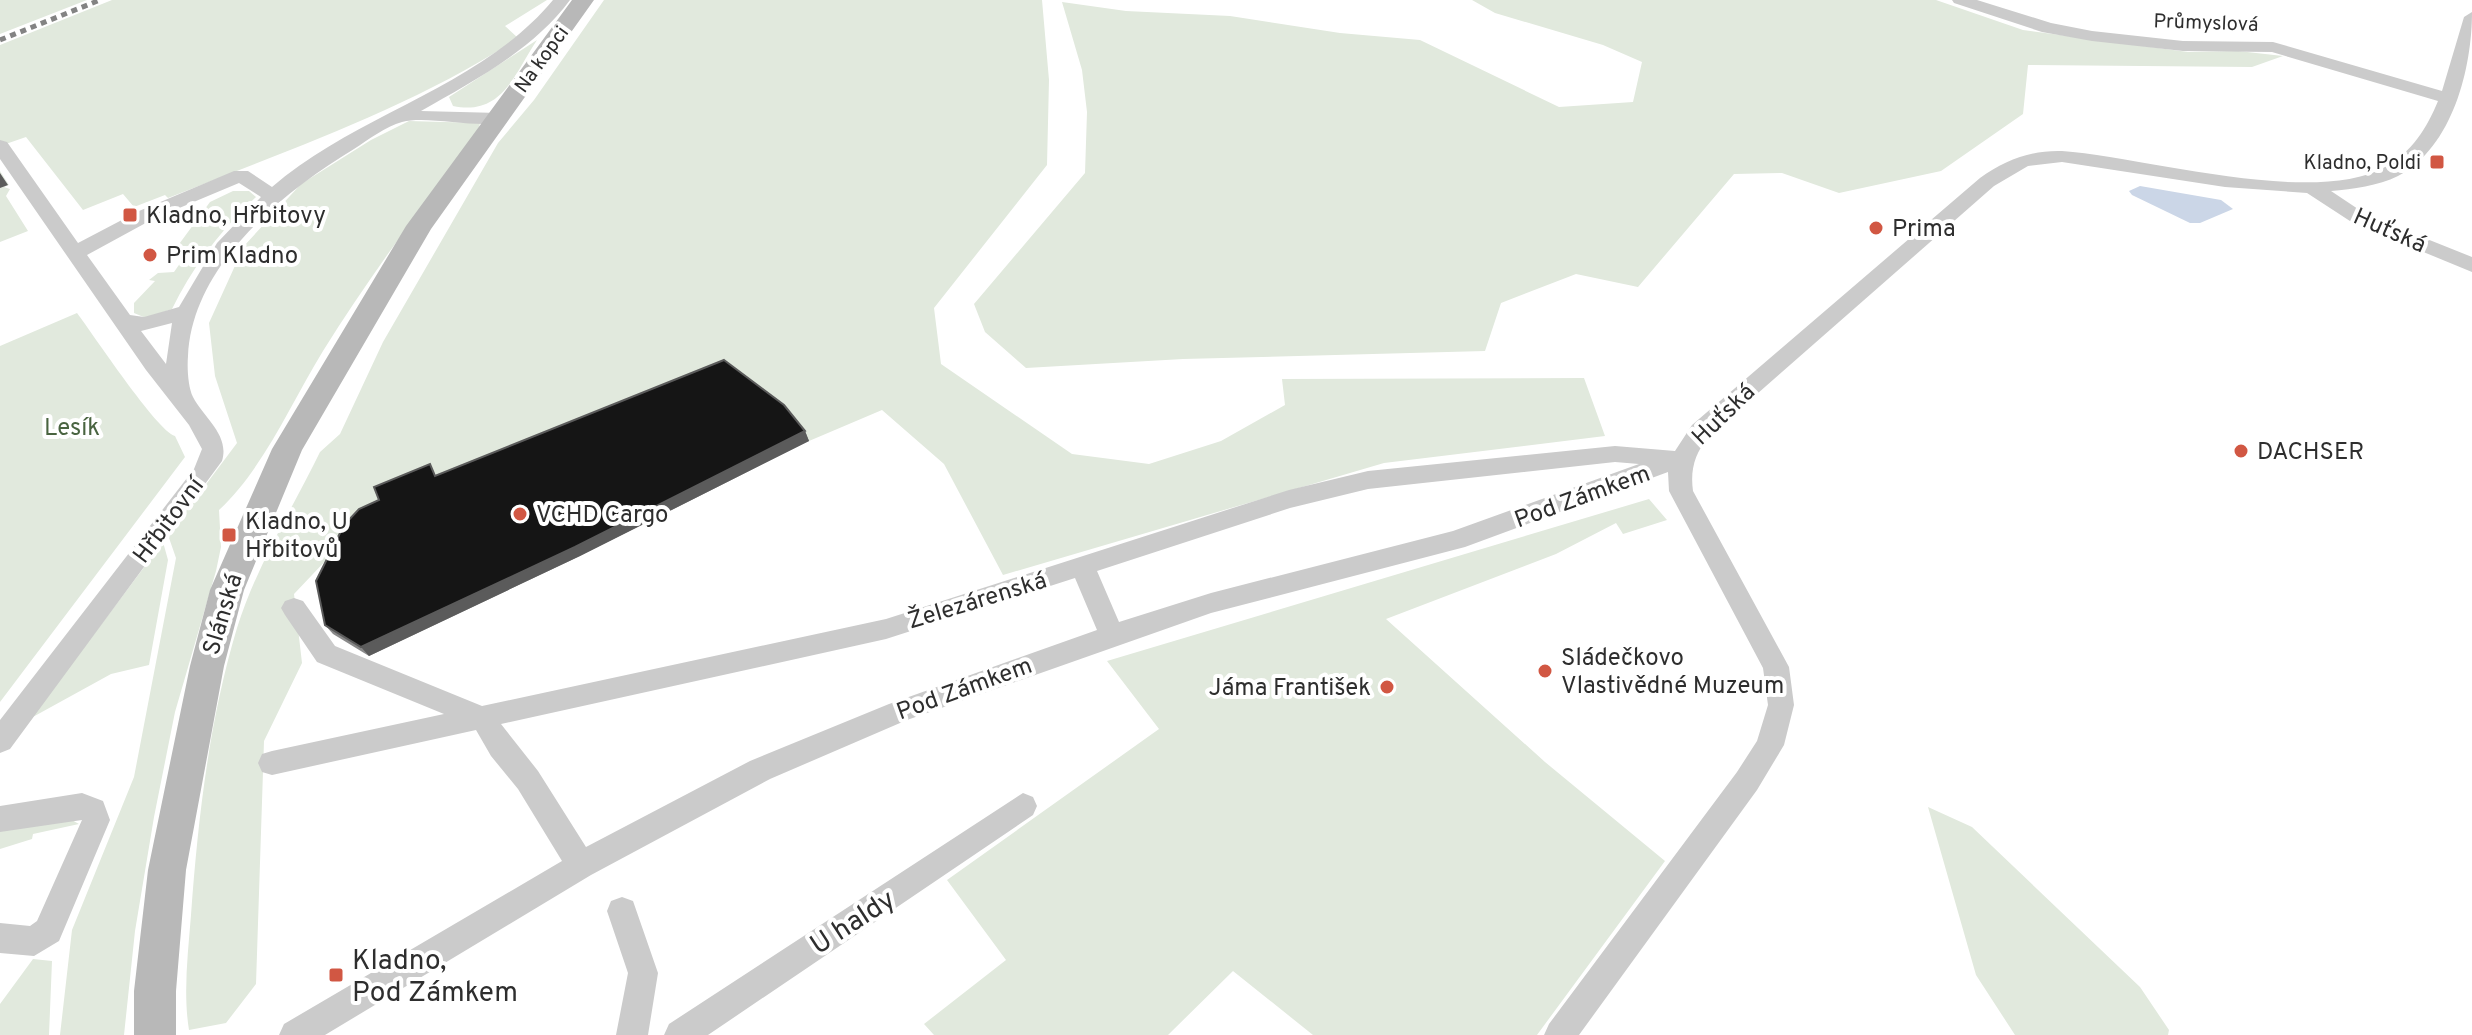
<svg xmlns="http://www.w3.org/2000/svg" width="2472" height="1035" font-family="Overpass,sans-serif">
<rect width="100%" height="100%" fill="#fff"/>
<path fill="#e1e9dd" d="M 0,0 L 87,0 L 0,34 Z
M 112,0 L 547,0 L 505,26 L 518,38 C 410,109 287,150 168,198 L 165,195 L 134,207 L 123,194 L 83,210 L 26,137 L 0,146 L 0,45 Z
M 604,0 L 1042,0 L 1049,80 L 1047,165 L 934,308 L 941,364 L 1072,454 L 1149,464 L 1221,441 L 1285,405 L 1282,379 L 1584,378 L 1605,436 L 1384,463 L 1003,575 L 944,464 L 882,410 L 809,441 L 788,414 L 441,485 L 435,473 L 386,509 L 366,518 L 294,594 L 302,663 L 264,741 L 256,984 L 226,1023 L 189,1030 C 183,993 188,953 191,915 C 198,819 209,721 237,628 C 256,567 292,509 320,452 L 340,434 L 383,342 L 498,143 L 534,100 Z
M 1472,0 L 1936,0 L 2023,30 L 2188,52 L 2238,51 L 2283,56 L 2252,67 L 2028,65 L 2023,114 L 1941,171 L 1839,193 L 1782,173 L 1734,174 L 1638,287 L 1576,274 L 1501,303 L 1485,351 L 1183,359 L 1026,368 L 985,332 L 974,304 L 1085,173 L 1087,112 L 1082,70 L 1062,2 L 1126,11 L 1230,16 L 1340,33 L 1420,40 L 1559,107 L 1633,102 L 1642,62 L 1603,45 L 1495,13 Z
M 537,40 C 514,75 502,116 453,106 L 449,97 Z
M 409,121 L 480,123 L 477,135 C 422,205 370,276 323,351 C 291,403 264,468 219,510 L 221,547 L 216,571 L 175,712 L 154,817 L 135,931 L 124,1035 L 60,1035 L 72,930 L 134,777 L 176,558 L 168,535 L 237,443 L 215,376 L 209,323 L 244,246 L 301,184 L 371,140 Z
M 0,171 L 9,185 L 4,187 L 10,189 L 6,196 L 28,231 L 0,242 Z
M 233,191 L 249,191 L 256,197 C 221,230 193,266 172,309 L 146,318 L 134,313 L 134,303 L 155,281 L 149,280 L 158,273 L 174,272 L 188,252 L 174,251 L 210,202 Z
M 77,313 C 93,334 157,431 175,436 L 185,457 L 0,702 L 0,346 Z
M 1649,499 L 1667,520 L 1623,534 L 1616,523 L 1556,554 L 1386,619 L 1545,762 L 1665,861 L 1537,1035 L 1313,1035 L 1233,971 L 1168,1035 L 934,1035 L 924,1024 L 1006,960 L 947,880 L 1159,729 L 1107,661 Z
M 163,542 L 168,560 L 149,665 L 111,674 L 31,718 Z
M 1928,807 L 1972,827 L 2140,987 L 2169,1030 L 2168,1035 L 2015,1035 L 1976,975 Z
M 68,818 L 79,824 L 33,834 L 32,839 L 0,849 L 0,831 Z
M 33,959 L 52,961 L 49,1035 L 0,1035 L 0,1004 Z"/>
<path fill="#cbd6e7" d="M 2140,186 L 2221,200 L 2233,209 L 2200,223 L 2190,223 L 2132,195 L 2129,191 Z"/>
<g fill="none" stroke-linecap="round" stroke-linejoin="round">
<path fill="#cbcbcb" fill-rule="evenodd" d="M 553,0 L 570,0 C 533,50 474,81 421,111 L 499,113 L 505,114 L 508,118 L 505,122 C 476,129 428,115 402,122 C 386,126 368,140 354,149 C 283,192 192,265 188,356 C 187,368 188,387 193,397 C 204,418 230,435 222,461 L 10,749 L 0,753 L 0,720 L 194,469 L 202,449 L 189,425 L 146,370 L 0,159 L 0,140 L 7,142 L 78,243 L 139,211 L 234,171 L 248,171 L 272,187 C 357,113 480,88 553,0 ZM 239,183 L 261,197 L 217,243 L 179,307 L 144,317 L 130,315 L 87,255 L 153,219 ZM 172,323 L 166,364 L 141,331 Z
M 1952,0 L 1977,0 L 2051,23 L 2092,31 L 2183,41 L 2273,42 L 2442,91 L 2464,17 L 2472,12 C 2472,68 2453,147 2398,176 C 2378,186 2353,189 2331,191 L 2367,215 L 2472,257 L 2472,272 L 2353,223 L 2307,193 L 2225,187 L 2062,162 L 2028,166 L 1994,186 L 1708,437 C 1695,454 1690,469 1693,491 L 1789,667 L 1794,705 L 1784,745 L 1757,790 L 1579,1035 L 1544,1035 L 1549,1024 L 1737,772 L 1757,741 L 1768,705 L 1763,668 L 1669,491 L 1668,472 L 1465,547 L 1211,613 L 907,720 L 770,779 L 591,875 L 325,1035 L 279,1035 L 284,1024 L 562,861 L 518,789 L 491,756 L 476,730 L 272,775 L 262,772 L 258,763 L 262,754 L 272,751 L 444,714 L 317,662 L 285,615 L 281,608 L 285,601 L 294,598 L 303,601 L 335,646 L 482,706 L 886,619 L 1289,490 L 1368,471 L 1615,446 L 1675,451 L 1692,425 L 1980,178 C 2005,160 2031,150 2062,151 C 2145,157 2313,207 2385,167 C 2412,152 2427,128 2438,101 L 2272,52 L 2183,51 L 2092,41 L 2042,32 L 1954,3 ZM 1615,462 L 1639,464 L 1453,531 L 1211,593 L 1119,622 L 1097,571 L 1290,508 L 1368,489 ZM 1075,578 L 1097,630 L 889,704 L 750,761 L 586,847 L 538,771 L 501,724 L 886,639 Z
M 82,793 L 103,801 L 110,820 L 59,941 L 34,956 L 0,953 L 0,923 L 30,926 L 37,921 L 82,820 L 0,832 L 0,806 Z
M 1023,793 L 1033,797 L 1037,806 L 1033,815 L 708,1035 L 664,1035 L 669,1024 Z
M 622,897 L 633,901 L 658,973 L 648,1035 L 616,1035 L 628,973 L 607,911 L 611,901 Z"/>
<path fill="#b8b8b8" fill-rule="evenodd" d="M 572,0 L 594,0 L 431,229 L 302,450 L 244,590 L 224,666 L 186,870 L 176,991 L 176,1035 L 134,1035 L 134,991 L 148,870 L 190,666 L 210,590 L 272,449 L 406,226 Z"/>
<path stroke="#838383" stroke-width="5" stroke-dasharray="6 5" stroke-linecap="butt" d="M 0,40 L 100,0"/>
</g>
<path fill="#8a8a8a" d="M 805,431 L 809,441 L 580,556 L 369,656 L 333,634 L 325,625 Z"/>
<path fill="#5b5b5b" d="M 0,173 L 8,185 L 0,188 Z
M 805,431 L 809,441 L 580,556 L 369,656 L 361,647 Z"/>
<path fill="#151515" stroke="#5b5b5b" stroke-width="2" d="M 724,360 L 784,405 L 805,431 L 575,547 L 361,647 L 325,625 L 316,581 L 344,525 L 359,509 L 379,500 L 374,487 L 430,464 L 435,476 Z"/>
<g fill="#d15743" stroke="#fff" stroke-width="3">
<rect x="2429" y="154" width="16" height="16" rx="4"/>
<rect x="122" y="207" width="16" height="16" rx="4"/>
<circle cx="1876" cy="228" r="8"/>
<circle cx="150" cy="255" r="8"/>
<circle cx="2241" cy="451" r="8"/>
<circle cx="520" cy="514" r="8"/>
<rect x="221" y="527" width="16" height="16" rx="4"/>
<circle cx="1545" cy="671" r="8"/>
<circle cx="1387" cy="687" r="8"/>
<rect x="328" y="967" width="16" height="16" rx="4"/>
</g>
<g text-anchor="middle" stroke-width="8" stroke-linejoin="round" paint-order="stroke">
<g font-size="20" fill="#2e2e2e" stroke="#fff">
<text transform="translate(2206 22) rotate(2)" y="7">Průmyslová</text>
<text transform="translate(541 59) rotate(-54)" y="7">Na kopci</text>
</g>
<g font-size="20" fill="#2e2e2e" stroke="#fff" text-anchor="end">
<text x="2421" y="169">Kladno, Poldi</text>
</g>
<g font-size="24" fill="#2e2e2e" stroke="#fff" text-anchor="start">
<text x="146" y="223">Kladno, Hřbitovy</text>
<text x="1892" y="236">Prima</text>
<text x="166" y="263">Prim Kladno</text>
<text x="2257" y="459">DACHSER</text>
<text x="536" y="522">VCHD Cargo</text>
<text x="245" y="529">Kladno, U<tspan x="245" dy="28">Hřbitovů</tspan></text>
<text x="1561" y="665">Sládečkovo<tspan x="1561" dy="28">Vlastivědné Muzeum</tspan></text>
<text x="1371" y="695" text-anchor="end">Jáma František</text>
</g>
<g font-size="24" fill="#2e2e2e" stroke="#fff">
<text transform="translate(2390 230) rotate(24)" y="8">Huťská</text>
<text transform="translate(1723 414) rotate(-44)" y="8">Huťská</text>
<text transform="translate(1582 496) rotate(-20)" y="8">Pod Zámkem</text>
<text transform="translate(168 520) rotate(-53)" y="8">Hřbitovní</text>
<text transform="translate(977 600) rotate(-17)" y="8">Železárenská</text>
<text transform="translate(222 614) rotate(-73)" y="8">Slánská</text>
<text transform="translate(964 688) rotate(-20)" y="8">Pod Zámkem</text>
</g>
<g font-size="24" fill="#496440" stroke="#fff">
<text x="72" y="435">Lesík</text>
</g>
<g font-size="28" fill="#2e2e2e" stroke="#fff">
<text transform="translate(852 921) rotate(-33)" y="10">U haldy</text>
</g>
<g font-size="28" fill="#2e2e2e" stroke="#fff" text-anchor="start">
<text x="352" y="969">Kladno,<tspan x="352" dy="32">Pod Zámkem</tspan></text>
</g>
</g>
</svg>
